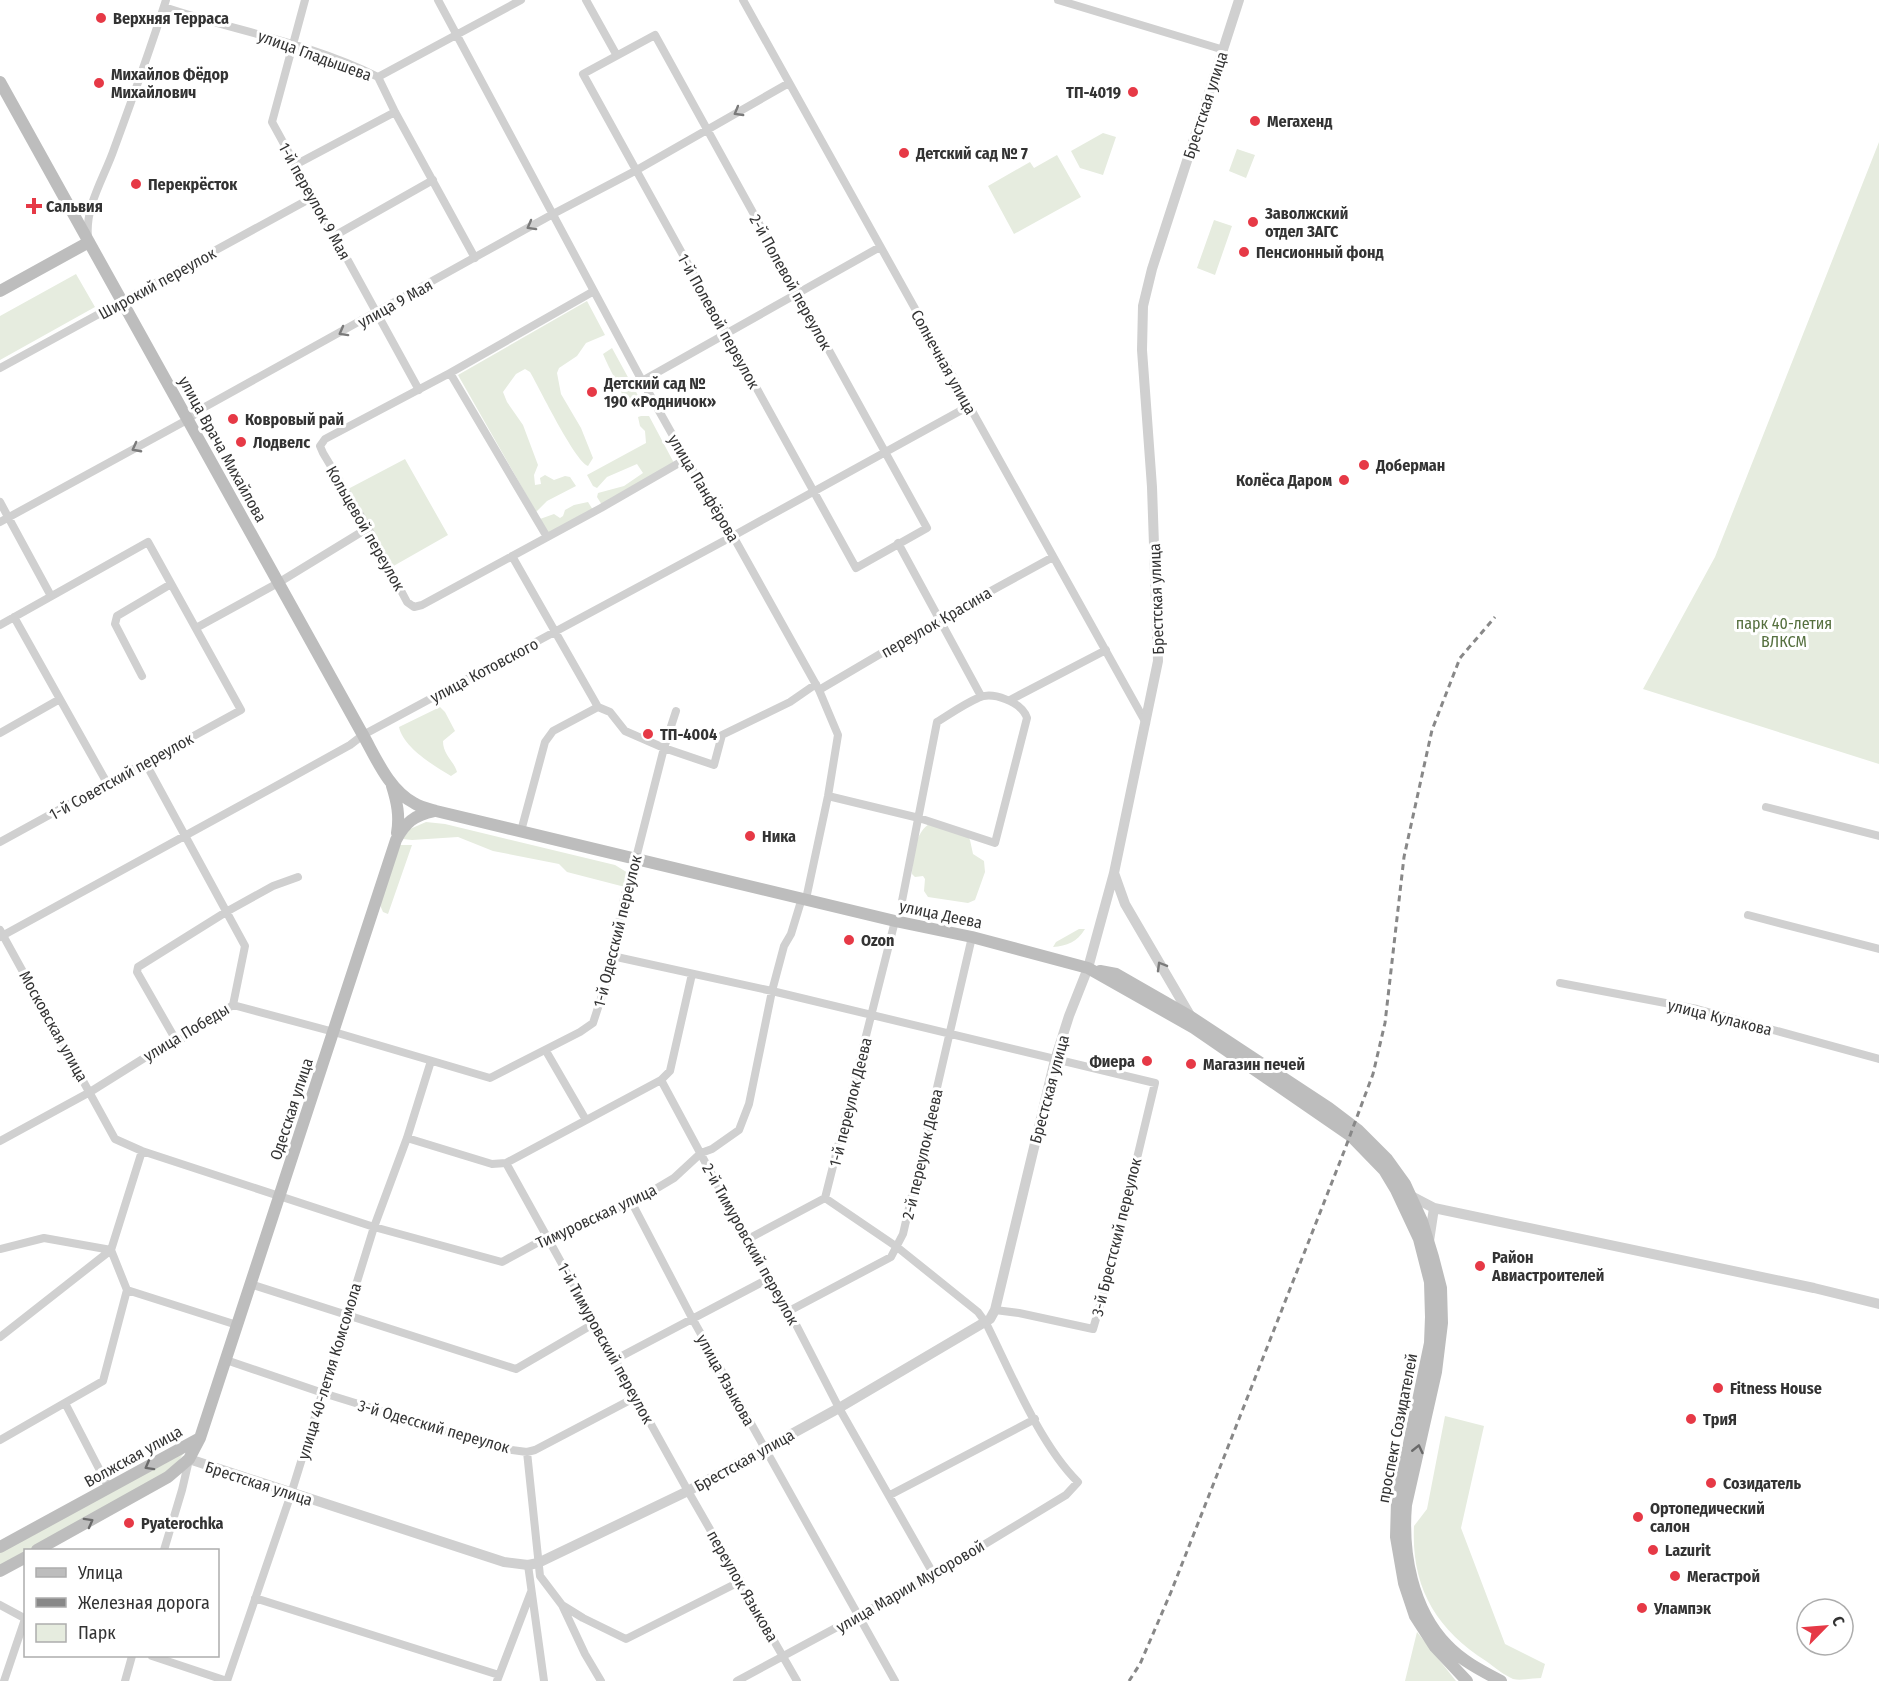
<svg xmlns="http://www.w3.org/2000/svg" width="1879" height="1681" font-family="'Fira Sans Condensed',sans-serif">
<rect width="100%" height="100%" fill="#fff"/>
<path fill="#e6ecdf" d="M 1103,133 L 1116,137 L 1103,175 L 1080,168 L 1071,151 Z
M 1879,142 L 1879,764 L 1643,689 L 1715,557 Z
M 1237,149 L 1255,155 L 1246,178 L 1229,171 Z
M 1057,155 L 1081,197 L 1014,234 L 988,186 L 1030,162 L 1034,168 Z
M 1214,220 L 1232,226 L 1215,275 L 1197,268 Z
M 76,274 L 95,307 L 0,360 L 0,316 Z
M 587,301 L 605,335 L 586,343 L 577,356 L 559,368 L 557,373 L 561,394 L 581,428 L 593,458 L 588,466 C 574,460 540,389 530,372 L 525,369 L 516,374 L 503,392 L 507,402 L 523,425 L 538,465 L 534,475 L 535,485 L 541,484 L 540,478 L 545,475 L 554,480 L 565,476 L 570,477 L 576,486 L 547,501 L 536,512 L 458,375 Z
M 612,348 L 641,401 L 638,406 L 626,404 C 620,386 610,371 603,354 Z
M 641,416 L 649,416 L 674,463 L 602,505 L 597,497 L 598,493 L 624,486 L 643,473 L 637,464 L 607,477 L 597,488 L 593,486 L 587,475 L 646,443 L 645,431 L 640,426 L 638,417 Z
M 405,459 L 448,535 L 390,568 L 348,489 Z
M 588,502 L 593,510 L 549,536 L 540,519 L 554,514 L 560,518 L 563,516 L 565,510 L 574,505 Z
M 440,707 L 445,712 L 455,731 L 443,741 C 443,755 454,761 457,772 L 451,776 C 434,766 403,747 399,727 Z
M 426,822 L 445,824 L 615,865 L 628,873 L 625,887 L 567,872 L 559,864 L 493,851 L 458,837 L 412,840 L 403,839 L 410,829 Z
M 931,823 L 966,834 L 970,840 L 973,854 L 984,861 L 985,872 L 975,900 L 968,903 L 928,897 L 924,891 L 925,879 L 923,876 L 915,877 L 912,874 C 913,857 914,832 931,823 Z
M 400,845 L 412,845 L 388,914 L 383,912 L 380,905 Z
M 1079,929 L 1085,929 C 1077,942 1067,946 1053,947 L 1056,942 Z
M 1445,1416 L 1484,1426 L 1461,1528 L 1505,1644 L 1545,1664 L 1541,1678 C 1533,1678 1521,1681 1513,1679 C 1504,1675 1494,1667 1486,1661 C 1436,1629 1411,1587 1414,1526 L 1427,1509 Z
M 187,1448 L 172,1471 L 0,1566 L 0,1552 Z
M 1417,1632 L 1456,1681 L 1405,1681 Z"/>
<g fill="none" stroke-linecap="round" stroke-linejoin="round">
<path stroke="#d0d0d0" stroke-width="8" d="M 305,0 L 272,122 L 419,390
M 438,0 L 640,377 L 686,459 L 733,536 L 819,690 L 838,735 L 828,796 L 806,899
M 586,0 L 616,54
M 743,0 L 1146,723
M 1058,0 L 1224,50
M 164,7 C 235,31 311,43 378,77
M 655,35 L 927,528 L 856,568 L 583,74 Z
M 378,77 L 395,112 L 475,258
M 378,77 L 521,0
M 295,165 L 395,112
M 334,236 L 433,180
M 88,237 C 85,206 104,178 114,149 C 132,100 150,50 166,0
M 594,291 L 450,373 L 325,439 L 320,446 L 323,453 L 368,528 L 407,602 L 414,607 L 422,605 L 601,508 L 686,459
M 0,368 L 313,197
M 450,373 L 547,537
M 642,381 L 880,247
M 0,502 L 51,596
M 0,522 L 187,420 L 203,408 L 553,214 L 635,171 L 789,83
M 898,543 L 981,696
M 512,556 L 598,707
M 14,617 L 107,783
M 0,625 L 148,542 L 241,710 L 0,842
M 196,628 L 278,583 L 368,528
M 142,676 L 115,624 L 117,616 L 171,584
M 819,690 L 938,620 L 1053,557
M 1010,700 L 1106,650
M 598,707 L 610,712 L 625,731 L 664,748 L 714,765 L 722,735 L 790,702 L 816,684
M 0,733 L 60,699
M 828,796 L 919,818 L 995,843 L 1027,718 C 1022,702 992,691 978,698 C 964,704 950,714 937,722 L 902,901
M 1766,807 L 1879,836
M 521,831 L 545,742 L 553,731 L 598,707
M 1748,915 L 1879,949
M 0,930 L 115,1139 L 142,1151 L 374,1227 L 502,1262 L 548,1237 L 632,1203 L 674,1178 L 701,1153 L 712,1149 L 739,1130 L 749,1104 L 772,991 L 784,946 L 791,934 L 802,898
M 0,937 L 285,781 L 350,745 L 363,735 L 733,536 L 969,406
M 612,956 L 772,991 L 1155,1083 L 1110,1271 L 1093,1329 L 1019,1313 L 995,1310
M 1560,983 L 1697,1009 L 1879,1059
M 233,1005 L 334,1032 L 490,1078 L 580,1032 L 593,1023 L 608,977 L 624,898 L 636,858 L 664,748 L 676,711
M 177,1042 L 137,972 L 138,967 L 226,912 L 273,886 L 298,877
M 546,1051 L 586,1120
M 661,1080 L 768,1279 L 789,1311 L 839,1408 L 934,1575
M 407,1138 L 492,1164 L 506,1163 L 661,1080 L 670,1071 L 692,974
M 0,1141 L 90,1092 L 165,1045 L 177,1042 L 233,1005 L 245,946 L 145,762
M 506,1163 L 688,1491 L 797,1681
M 632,1203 L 692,1318 L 895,1681
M 748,1239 L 825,1198 L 895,921
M 0,1249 L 44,1238 L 111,1250
M 111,1250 L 127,1290
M 250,1284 L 516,1369 L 595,1323
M 127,1290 L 237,1325
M 789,1311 L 891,1257 L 903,1234 L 972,937
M 0,1337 L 111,1250 L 142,1151
M 616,1359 L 768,1279
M 226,1360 L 323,1393 L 504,1449 L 527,1452 L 535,1450 L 636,1397
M 65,1403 L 109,1488
M 0,1440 L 103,1381 L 127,1290
M 527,1452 L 540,1576 L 562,1605 L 583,1618 L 626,1639 L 741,1581
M 890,1495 L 1035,1419
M 164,1550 L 182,1490 L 189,1460
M 528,1565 L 544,1681
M 255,1598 L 499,1675
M 0,1605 L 26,1619
M 562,1605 L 585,1654 L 601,1681
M 152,1656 L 227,1681
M 4,1681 L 25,1619
M 125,1681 L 132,1656
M 227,1681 L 291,1494 L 374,1227 L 407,1138 L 431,1061
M 497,1681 L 531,1592
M 737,1681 L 934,1575 L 1066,1495 L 1078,1482 C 1040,1445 1010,1371 986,1323 L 978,1312 L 897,1247 L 825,1198"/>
<path stroke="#d0d0d0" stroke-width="10" d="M 1114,873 L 1125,904 L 1191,1017
M 1411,1196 L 1434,1208 L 1814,1288 L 1879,1304
M 1429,1241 L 1434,1208
M 189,1459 L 504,1562 L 528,1565 L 538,1563 L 688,1491 L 839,1408 L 990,1319 L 995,1310 L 1055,1060 L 1069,1016 L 1088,968 L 1114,873 L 1158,661 L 1152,487 L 1142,350 L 1143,306 L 1152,269 L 1239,0"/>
<path stroke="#bdbdbd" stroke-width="12" d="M 0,82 L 363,735 C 376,758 389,790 414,803 C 420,807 429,809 436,811 L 895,921 L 972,937 L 1088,968 L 1194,1028 L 1351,1136 L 1384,1170 L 1396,1190 L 1419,1239 L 1430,1282 L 1431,1317 L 1430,1343 L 1397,1501 L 1396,1537 L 1404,1583 L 1415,1616 L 1435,1647 L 1467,1681
M 0,291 L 89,242
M 392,786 C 397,802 400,816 397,833
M 1100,971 L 1116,974 L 1191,1017 L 1329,1108 L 1358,1130 L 1387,1159 L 1405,1184 L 1422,1221 L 1433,1257 L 1441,1288 L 1442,1323 L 1436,1372 L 1406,1505 C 1402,1553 1412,1609 1447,1645 C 1462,1661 1482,1671 1501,1681
M 0,1547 L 200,1438
M 37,1550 L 168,1477 L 189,1459 L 200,1438 L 396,840 C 405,823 414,815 434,811
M 0,1571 L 26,1557"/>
<path stroke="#888" stroke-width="3" stroke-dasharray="6 4.5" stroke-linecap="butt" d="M 1129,1681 L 1140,1664 L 1171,1592 L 1345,1149 L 1373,1074 L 1385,1023 L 1404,857 L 1432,730 L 1460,658 L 1495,617"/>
</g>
<defs><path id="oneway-chevron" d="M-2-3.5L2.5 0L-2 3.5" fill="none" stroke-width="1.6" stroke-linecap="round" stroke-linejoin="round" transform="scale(1.5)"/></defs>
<g stroke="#7a7a7a">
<use href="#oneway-chevron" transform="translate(738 112) rotate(150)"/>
<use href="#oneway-chevron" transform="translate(531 226) rotate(151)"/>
<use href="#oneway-chevron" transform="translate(343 332) rotate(151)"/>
<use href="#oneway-chevron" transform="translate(136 448) rotate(152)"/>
<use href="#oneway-chevron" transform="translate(1161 966) rotate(-120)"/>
</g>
<g stroke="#6a6a6a">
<use href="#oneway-chevron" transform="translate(1418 1449) rotate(-77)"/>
<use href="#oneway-chevron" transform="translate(149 1466) rotate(151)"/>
<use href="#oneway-chevron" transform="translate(89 1522) rotate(-29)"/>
</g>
<g fill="#e63946" stroke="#fff" stroke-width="2">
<circle cx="101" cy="18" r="6"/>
<circle cx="99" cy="83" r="6"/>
<circle cx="1133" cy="92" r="6"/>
<circle cx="1255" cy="121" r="6"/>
<circle cx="904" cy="153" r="6"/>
<circle cx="136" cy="184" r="6"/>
<path d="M31 197h6v6h6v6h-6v6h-6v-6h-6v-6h6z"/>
<circle cx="1253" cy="222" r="6"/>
<circle cx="1244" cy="252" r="6"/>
<circle cx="592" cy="392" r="6"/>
<circle cx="233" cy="419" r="6"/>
<circle cx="241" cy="442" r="6"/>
<circle cx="1364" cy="465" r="6"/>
<circle cx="1344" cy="480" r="6"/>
<circle cx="648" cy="734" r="6"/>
<circle cx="750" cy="836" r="6"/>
<circle cx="849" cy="940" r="6"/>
<circle cx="1147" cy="1061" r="6"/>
<circle cx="1191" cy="1064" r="6"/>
<circle cx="1480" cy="1266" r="6"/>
<circle cx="1718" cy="1388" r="6"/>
<circle cx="1691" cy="1419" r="6"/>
<circle cx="1711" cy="1483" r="6"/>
<circle cx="1638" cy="1517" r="6"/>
<circle cx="129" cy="1523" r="6"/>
<circle cx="1653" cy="1550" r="6"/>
<circle cx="1675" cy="1576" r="6"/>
<circle cx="1642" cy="1608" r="6"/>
</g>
<g text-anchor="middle" stroke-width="6" stroke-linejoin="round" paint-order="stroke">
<g font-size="16" font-weight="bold" fill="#333" stroke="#fff" text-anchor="start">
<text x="113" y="24">Верхняя Терраса</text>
<text x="111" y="80">Михайлов Фёдор<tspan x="111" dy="18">Михайлович</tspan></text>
<text x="1121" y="98" text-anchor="end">ТП-4019</text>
<text x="1267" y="127">Мегахенд</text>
<text x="916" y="159">Детский сад № 7</text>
<text x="148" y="190">Перекрёсток</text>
<text x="46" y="212">Сальвия</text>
<text x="1265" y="219">Заволжский<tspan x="1265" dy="18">отдел ЗАГС</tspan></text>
<text x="1256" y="258">Пенсионный фонд</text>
<text x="604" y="389">Детский сад №<tspan x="604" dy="18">190 «Родничок»</tspan></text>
<text x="245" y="425">Ковровый рай</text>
<text x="253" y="448">Лодвелс</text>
<text x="1376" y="471">Доберман</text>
<text x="1332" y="486" text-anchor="end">Колёса Даром</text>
<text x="660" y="740">ТП-4004</text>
<text x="762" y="842">Ника</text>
<text x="861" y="946">Ozon</text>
<text x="1135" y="1067" text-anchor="end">Фиера</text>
<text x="1203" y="1070">Магазин печей</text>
<text x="1492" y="1263">Район<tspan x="1492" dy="18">Авиастроителей</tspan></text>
<text x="1730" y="1394">Fitness House</text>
<text x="1703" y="1425">ТриЯ</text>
<text x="1723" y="1489">Созидатель</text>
<text x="1650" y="1514">Ортопедический<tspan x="1650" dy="18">салон</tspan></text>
<text x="141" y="1529">Pyaterochka</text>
<text x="1665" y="1556">Lazurit</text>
<text x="1687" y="1582">Мегастрой</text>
<text x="1654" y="1614">Улампэк</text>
</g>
<g font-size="16" fill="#333" stroke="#fff">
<text transform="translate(315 55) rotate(20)" y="6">улица Гладышева</text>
<text transform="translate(1205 105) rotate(-72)" y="6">Брестская улица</text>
<text transform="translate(315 201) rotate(61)" y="6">1-й переулок 9 Мая</text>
<text transform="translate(791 282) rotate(61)" y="6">2-й Полевой переулок</text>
<text transform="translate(157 283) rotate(-29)" y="6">Широкий переулок</text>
<text transform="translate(395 303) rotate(-29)" y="6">улица 9 Мая</text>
<text transform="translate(719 321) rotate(61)" y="6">1-й Полевой переулок</text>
<text transform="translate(944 362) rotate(61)" y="6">Солнечная улица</text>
<text transform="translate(223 449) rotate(61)" y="6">улица Врача Михайлова</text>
<text transform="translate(704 488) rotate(59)" y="6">улица Панфёрова</text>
<text transform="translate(366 528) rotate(60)" y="6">Кольцевой переулок</text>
<text transform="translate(1156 599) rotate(-92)" y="6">Брестская улица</text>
<text transform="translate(936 622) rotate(-30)" y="6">переулок Красина</text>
<text transform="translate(484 670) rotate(-28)" y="6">улица Котовского</text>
<text transform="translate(121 776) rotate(-29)" y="6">1-й Советский переулок</text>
<text transform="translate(941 914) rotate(12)" y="6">улица Деева</text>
<text transform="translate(617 931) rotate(-76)" y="6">1-й Одесский переулок</text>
<text transform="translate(1720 1017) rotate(14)" y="6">улица Кулакова</text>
<text transform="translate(54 1026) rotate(61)" y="6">Московская улица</text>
<text transform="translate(186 1032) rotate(-31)" y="6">улица Победы</text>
<text transform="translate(1049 1089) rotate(-75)" y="6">Брестская улица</text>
<text transform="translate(850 1102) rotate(-76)" y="6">1-й переулок Деева</text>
<text transform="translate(291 1109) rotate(-72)" y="6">Одесская улица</text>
<text transform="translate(922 1154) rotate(-77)" y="6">2-й переулок Деева</text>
<text transform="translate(596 1216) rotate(-25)" y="6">Тимуровская улица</text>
<text transform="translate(1116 1237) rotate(-76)" y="6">3-й Брестский переулок</text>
<text transform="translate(751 1244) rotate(61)" y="6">2-й Тимуровский переулок</text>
<text transform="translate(606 1343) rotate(61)" y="6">1-й Тимуровский переулок</text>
<text transform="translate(329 1371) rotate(-73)" y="6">улица 40-летия Комсомола</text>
<text transform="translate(726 1380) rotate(61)" y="6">улица Языкова</text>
<text transform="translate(434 1426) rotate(16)" y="6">3-й Одесский переулок</text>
<text transform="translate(1397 1428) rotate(-79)" y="6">проспект Созидателей</text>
<text transform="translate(133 1456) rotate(-29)" y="6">Волжская улица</text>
<text transform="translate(744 1460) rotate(-29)" y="6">Брестская улица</text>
<text transform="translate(259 1483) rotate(18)" y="6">Брестская улица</text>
<text transform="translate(743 1586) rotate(60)" y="6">переулок Языкова</text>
<text transform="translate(910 1586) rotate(-30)" y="6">улица Марии Мусоровой</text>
</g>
<g font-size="16" fill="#56703f" stroke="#fff">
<text x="1784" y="629">парк 40-летия<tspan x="1784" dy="18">ВЛКСМ</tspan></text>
</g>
</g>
<rect x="24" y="1549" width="195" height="108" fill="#ffffff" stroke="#adadad" stroke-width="1.5"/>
<rect x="36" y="1568" width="30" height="9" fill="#bdbdbd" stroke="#adadad" stroke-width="1.5"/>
<text x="78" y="1579" font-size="18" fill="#333333">Улица</text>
<rect x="36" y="1598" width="30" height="9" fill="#888888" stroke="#adadad" stroke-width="1.5"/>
<text x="78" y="1609" font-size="18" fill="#333333">Железная дорога</text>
<rect x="36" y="1624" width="30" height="18" fill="#e6ecdf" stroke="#adadad" stroke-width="1.5"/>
<text x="78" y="1639" font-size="18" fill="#333333">Парк</text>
<g transform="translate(1825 1627) rotate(65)"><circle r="28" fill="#ffffff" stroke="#adadad" stroke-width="1.5"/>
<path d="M0-4.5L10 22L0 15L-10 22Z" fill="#e63946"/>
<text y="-9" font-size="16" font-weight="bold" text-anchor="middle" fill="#333333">С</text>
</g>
</svg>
